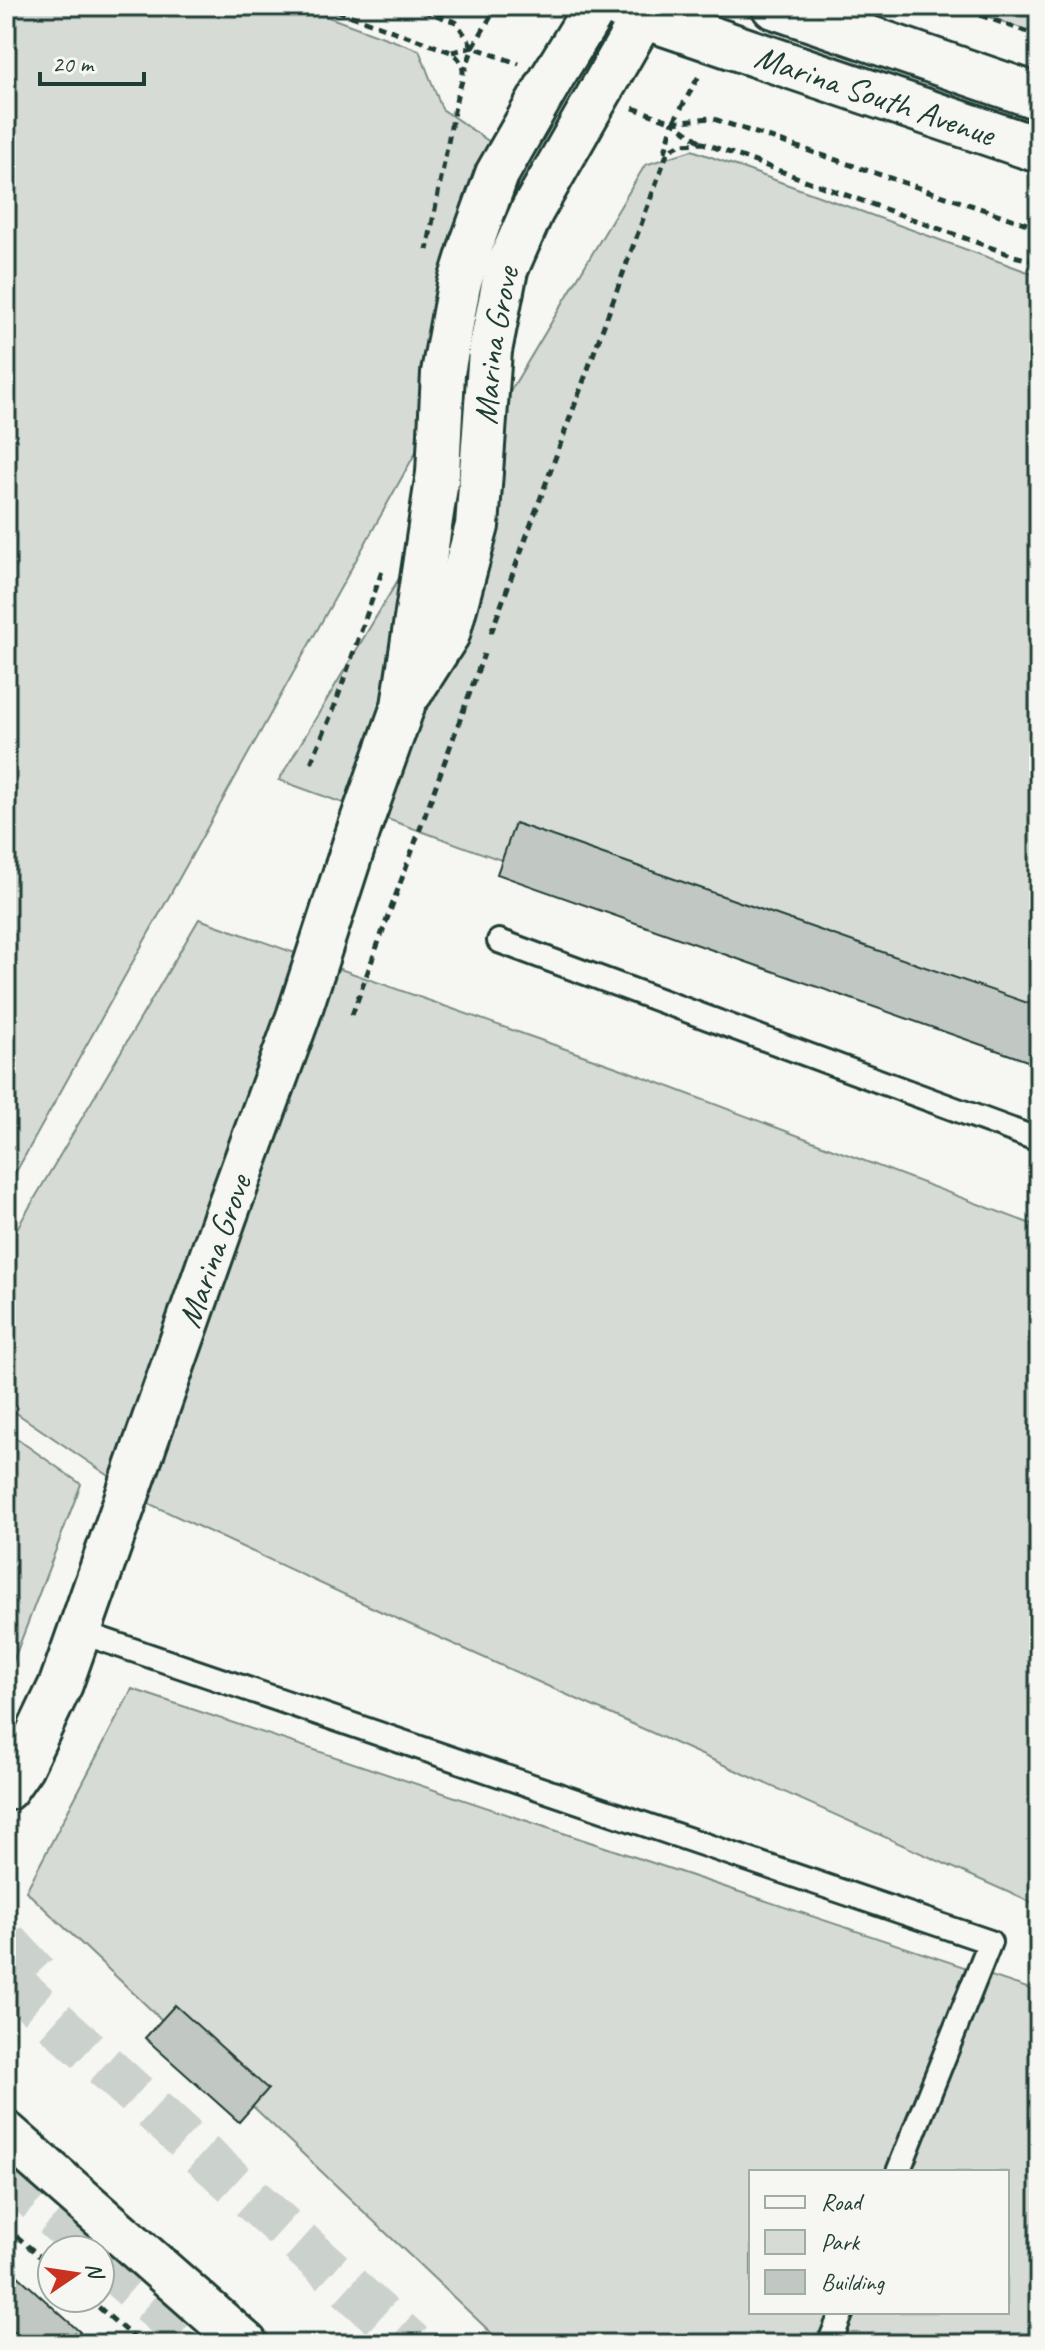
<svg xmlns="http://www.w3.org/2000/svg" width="1045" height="2350" font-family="Caveat,sans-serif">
<rect width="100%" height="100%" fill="#f6f6f2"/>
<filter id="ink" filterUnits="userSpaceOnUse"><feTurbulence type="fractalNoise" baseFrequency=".0125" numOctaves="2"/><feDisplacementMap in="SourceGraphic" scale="16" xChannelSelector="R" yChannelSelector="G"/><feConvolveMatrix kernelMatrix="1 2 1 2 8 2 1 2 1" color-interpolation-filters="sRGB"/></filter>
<g filter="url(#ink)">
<path fill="#d6dbd6" stroke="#7a8c85" stroke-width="2" fill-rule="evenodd" d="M 6,6 L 298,6 L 419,50 L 442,109 L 561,191 L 6,1190 Z
M 956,6 L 1039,6 L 1039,34 Z
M 692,150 L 1039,276 L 1039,1054 L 279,780 L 645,165 Z
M 199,919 L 622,1069 L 1039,1227 L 1039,1906 L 382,1612 L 152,1505 L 6,1406 L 6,1247 Z
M 6,1431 L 81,1484 L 6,1680 Z
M 132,1689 L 1039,1992 L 1039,2344 L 503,2344 L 26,1891 ZM 751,2172 L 1007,2172 L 1007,2312 L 751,2312 Z"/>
<path fill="#c1c8c3" stroke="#1f3d34" stroke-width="2" d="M 515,823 L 1039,1007 L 1039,1047 L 1033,1063 L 497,874 Z
M 175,2005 L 268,2089 L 239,2122 L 145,2038 Z
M 6,2265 L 80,2332 L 69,2344 L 27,2344 L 6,2325 Z"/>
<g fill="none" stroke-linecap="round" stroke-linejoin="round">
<path stroke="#cbd1cc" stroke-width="44" stroke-dasharray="44 22" stroke-linecap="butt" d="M 6,1942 L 51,1990
M 6,1977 L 412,2344
M 6,2172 L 90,2250
M 100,2259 L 198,2344"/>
<defs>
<path id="lane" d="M 499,941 L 1039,1140
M 80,1632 L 990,1942 L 898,2172
M 829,2344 L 842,2312"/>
<g id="street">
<path id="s1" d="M 411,692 L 448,634 L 477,526 L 490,351 L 506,270 L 532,211 L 649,6"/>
<path id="s2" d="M 6,1789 L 22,1766 L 61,1684 L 225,1217 L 298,1017 L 360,826 L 403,706 L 438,473 L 443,373 L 459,285 L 472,243 L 497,174 L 553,76 L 596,6"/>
<path d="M 6,2133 L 246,2344"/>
</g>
<g id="secondary">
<path id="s3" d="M 620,6 L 643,16 L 1039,150"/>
<path d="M 774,6 L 1039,97"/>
</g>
</defs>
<use href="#lane" stroke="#1f3d34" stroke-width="28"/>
<use href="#street" stroke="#1f3d34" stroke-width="48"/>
<use href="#secondary" stroke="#1f3d34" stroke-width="50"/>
<path stroke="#1f3d34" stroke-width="5" stroke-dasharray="8 6" stroke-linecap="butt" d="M 324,6 L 451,52 C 469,64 463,79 457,96 L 427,250
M 410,6 L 456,22 L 473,47 L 519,64
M 954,6 L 1039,36
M 473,47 L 497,6
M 452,52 L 473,47 L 465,70
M 633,108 L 673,122 L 711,118 L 1039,228
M 674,121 L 700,74
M 665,152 L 673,122 L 701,142
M 491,633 L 668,151 L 681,144 L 703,143 L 1014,256 L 1039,262
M 311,763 L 334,708 L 382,571
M 352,1015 L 484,654
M 6,2227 L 52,2267
M 88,2298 L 141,2344"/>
<use href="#lane" stroke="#f6f6f2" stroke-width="22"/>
<use href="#street" stroke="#f6f6f2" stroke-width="42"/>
<use href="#secondary" stroke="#f6f6f2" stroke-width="44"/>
</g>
</g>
<g text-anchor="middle" stroke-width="7" stroke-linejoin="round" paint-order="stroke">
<g font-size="34" fill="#1f3d34" stroke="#f6f6f2">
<text dy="12" stroke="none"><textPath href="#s3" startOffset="270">Marina South Avenue</textPath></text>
<text dy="12" stroke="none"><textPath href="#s1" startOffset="362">Marina Grove</textPath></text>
<text dy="12" stroke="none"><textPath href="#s2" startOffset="578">Marina Grove</textPath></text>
</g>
</g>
<rect width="1045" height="2350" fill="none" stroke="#f6f6f2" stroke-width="32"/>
<rect x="16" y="16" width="1013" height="2318" fill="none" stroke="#1f3d34" stroke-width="3" filter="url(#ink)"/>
<rect x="749" y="2170" width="260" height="144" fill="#f6f6f2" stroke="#a0aca6" stroke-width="2"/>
<rect x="765" y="2196" width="40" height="12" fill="#f6f6f2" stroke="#a0aca6" stroke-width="2"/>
<text x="821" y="2210" font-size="24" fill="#1f3d34">Road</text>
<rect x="765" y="2230" width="40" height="24" fill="#d6dbd6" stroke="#a0aca6" stroke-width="2"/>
<text x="821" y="2250" font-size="24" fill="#1f3d34">Park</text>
<rect x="765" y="2270" width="40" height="24" fill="#c1c8c3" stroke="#a0aca6" stroke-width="2"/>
<text x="821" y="2290" font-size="24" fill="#1f3d34">Building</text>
<g transform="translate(76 2274) rotate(77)"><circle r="38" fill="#f6f6f2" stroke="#a0aca6" stroke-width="2"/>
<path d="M0-6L14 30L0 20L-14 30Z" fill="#c8321e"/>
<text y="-12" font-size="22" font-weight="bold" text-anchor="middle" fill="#1f3d34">N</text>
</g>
<path d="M40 72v12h104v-12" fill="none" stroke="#1f3d34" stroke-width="4"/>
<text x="52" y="72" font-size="24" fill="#1f3d34" stroke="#f6f6f2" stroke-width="6" paint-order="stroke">20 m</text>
</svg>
